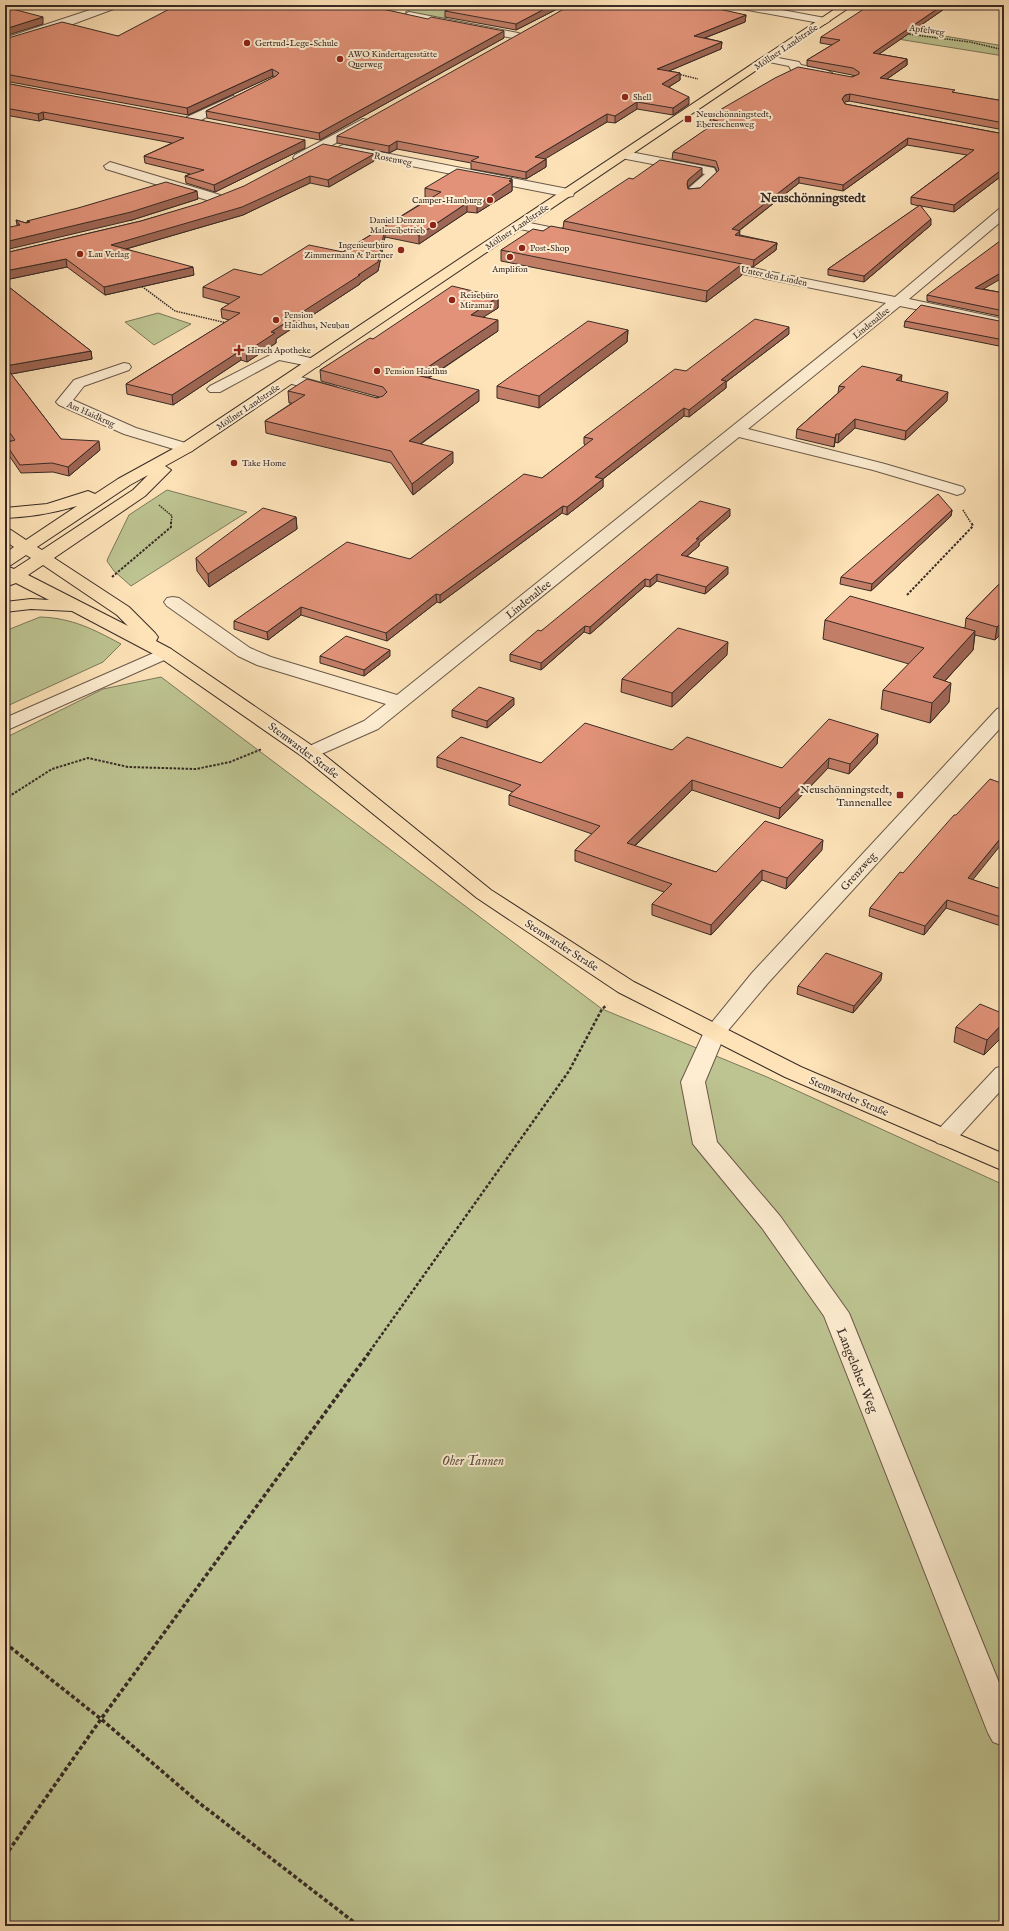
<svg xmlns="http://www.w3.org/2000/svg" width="1009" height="1931" font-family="'IM FELL English',serif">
<rect width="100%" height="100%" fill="#fee3b8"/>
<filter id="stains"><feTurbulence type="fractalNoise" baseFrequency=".005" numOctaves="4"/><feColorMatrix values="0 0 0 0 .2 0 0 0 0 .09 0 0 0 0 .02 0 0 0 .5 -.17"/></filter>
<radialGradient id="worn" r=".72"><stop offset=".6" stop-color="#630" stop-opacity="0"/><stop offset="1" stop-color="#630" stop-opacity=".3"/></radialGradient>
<path fill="#bdc491" stroke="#7a785c" d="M 418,5 L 491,5 L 454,13 L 442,19 L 405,12 Z
M 849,20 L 1004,46 L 1004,56 L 835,29 Z
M 158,313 L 191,324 L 154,345 L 125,322 Z
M 167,490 L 247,512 L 131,586 L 114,571 L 107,561 L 108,558 L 129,515 Z
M 40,617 C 72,618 93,629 121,644 L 103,662 L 5,707 L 5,631 Z
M 161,677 L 602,1009 L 767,1077 L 1004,1185 L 1004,1926 L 5,1926 L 5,738 L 103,689 Z"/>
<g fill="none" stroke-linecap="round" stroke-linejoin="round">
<defs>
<path id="minor" d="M 105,5 L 120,5 L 119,7 L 73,24 L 5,45 L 5,38 Z
M 732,5 L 755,5 L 825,18 L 830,21 L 825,24 L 737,8 Z
M 409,12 L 518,33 L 524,36 L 518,39 L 405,17 L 404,15 Z
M 768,56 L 799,62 L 801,65 L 826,70 L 832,73 L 826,76 L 791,70 L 789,66 L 764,61 L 762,59 L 764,57 Z
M 233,96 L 237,98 L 239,100 L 237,102 L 195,123 L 191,124 L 185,120 L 187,117 Z
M 363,119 L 367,120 L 369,123 L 367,126 L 303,161 L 299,162 L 293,158 L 295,155 Z
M 344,145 L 568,189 L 573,190 L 574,193 L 573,196 L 568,197 L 340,152 L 338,149 L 340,146 Z
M 625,151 L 714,168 L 718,176 L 699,194 L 689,194 L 688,191 L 689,188 L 705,174 L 621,158 L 619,155 Z
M 110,162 L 220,195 L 221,198 L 220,201 L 210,201 L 106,169 L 104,166 Z
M 1004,208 L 1004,219 L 909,299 L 1004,319 L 1004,327 L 900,306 L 748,429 L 885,464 L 963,487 L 965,490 L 963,493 L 957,495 L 951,493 L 873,470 L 739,437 L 378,729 L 310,759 L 303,757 L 300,753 L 303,749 L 364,721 L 386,704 L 257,665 L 238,656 L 167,606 L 164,602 L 167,598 L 173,597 L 179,598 L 250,648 L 271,657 L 397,695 L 886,303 L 713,268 L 708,267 L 706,264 L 708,261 L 713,260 L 895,297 L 999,209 Z
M 520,221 L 574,232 L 579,233 L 581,236 L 579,239 L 574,240 L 515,228 L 513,225 L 515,222 Z
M 276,352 L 284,352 L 319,360 L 321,363 L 319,366 L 314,367 L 279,360 L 220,392 L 210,392 L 207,389 L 210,386 Z
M 124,363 L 129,364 L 131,367 L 129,370 L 84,386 L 73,400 L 136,428 L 192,445 L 194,448 L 192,451 L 186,453 L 180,451 L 124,434 L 59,405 L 56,402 L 74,380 Z
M 290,374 L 336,387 L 339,390 L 336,393 L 331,395 L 285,382 L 282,379 L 285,376 Z
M 165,648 L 171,649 L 174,653 L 171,657 L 5,731 L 5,718 Z
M 1004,707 L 1004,724 L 768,983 L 725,1034 L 705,1082 L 717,1142 L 780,1216 L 849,1313 L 1004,1695 L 1004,1746 L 993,1742 L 988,1733 L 824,1316 L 762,1228 L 693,1144 L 681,1082 L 704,1032 L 752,973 L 997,709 Z
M 1004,1066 L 1004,1087 L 953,1143 L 945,1145 L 937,1143 L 933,1137 L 937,1131 L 996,1068 Z"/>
<path id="major" d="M 841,5 L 853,5 L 192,451 L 165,466 L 171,470 L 145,496 L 54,558 L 129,607 L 155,633 L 158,637 L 156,641 L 171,649 L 317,749 L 491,890 L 634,982 L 801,1067 L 1004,1154 L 1004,1171 L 785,1077 L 618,992 L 477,898 L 303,757 L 159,657 L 72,611 L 31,609 L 5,612 L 5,602 L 31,599 L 49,600 L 16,583 L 5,587 L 5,553 L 14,547 L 5,541 L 5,529 L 11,530 L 26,540 L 77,506 C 54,513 30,517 5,518 L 5,508 L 47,504 L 88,491 L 95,494 L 118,479 L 180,445 ZM 148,475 L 133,490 L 42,550 L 37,547 L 130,485 ZM 26,555 L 31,558 L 14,569 L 6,566 L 11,565 ZM 43,565 L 117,615 L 128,626 L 28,575 Z"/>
</defs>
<use href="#minor" stroke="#6a594a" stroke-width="2"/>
<use href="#major" stroke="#382b26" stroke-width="2"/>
<path stroke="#382b26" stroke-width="1.5" stroke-dasharray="1.5 1" stroke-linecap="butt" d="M 907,34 L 970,42 L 1004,50
M 678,74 L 698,79
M 140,285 L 175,311 L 227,323
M 159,505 L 172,516 L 171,523
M 963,510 L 971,523"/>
<path stroke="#382b26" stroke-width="2" stroke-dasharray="2.5 1.5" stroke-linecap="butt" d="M 112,577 L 171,527 L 171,522
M 907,595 L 973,526 L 971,522
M 5,799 L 52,769 L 88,758 L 128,767 L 196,769 L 230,762 L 262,749"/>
<path stroke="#382b26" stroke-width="2.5" stroke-dasharray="3 2" stroke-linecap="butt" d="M 370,1351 L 569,1071 L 602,1009 L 607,1005"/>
<path stroke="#382b26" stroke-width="3.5" stroke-dasharray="4 2.5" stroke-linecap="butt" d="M 5,1643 L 101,1719 L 198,1802 L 359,1926
M 5,1856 L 101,1719 L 371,1350"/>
<use href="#minor" fill="#feedd1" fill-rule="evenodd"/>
<use href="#major" fill="#fee3b8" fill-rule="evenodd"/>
</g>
<path fill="#c27e67" stroke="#382b26" d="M 457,5 L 565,5 L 516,30 L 445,17 L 445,11 Z
M 950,5 L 879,54 L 907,59 L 907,65 L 887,79 L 955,93 L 1004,101 L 1004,130 L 849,101 L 844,102 L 845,104 L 1004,134 L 1004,174 L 954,212 L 921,206 L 931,225 L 864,282 L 828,275 L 828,269 L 919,206 L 911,204 L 911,197 L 967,155 L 907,145 L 843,191 L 799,183 L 739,231 L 740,235 L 777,243 L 776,250 L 753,267 L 742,265 L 742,275 L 706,302 L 501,261 L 501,250 L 543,231 L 563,228 L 564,221 L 633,179 L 702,175 L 688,187 L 688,189 L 700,188 L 717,172 L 715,167 L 672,159 L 673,152 L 713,125 L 713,122 L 710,121 L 711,115 L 852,77 L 855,76 L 852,75 L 807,66 L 807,60 L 832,45 L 820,43 L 821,37 Z
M 992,5 L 1004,5 L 1004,7 Z
M 375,8 L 504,38 L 320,140 L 207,118 L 206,111 L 275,77 L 273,76 L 188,115 L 5,81 L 5,39 L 118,36 Z
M 746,15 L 745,22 L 705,38 L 722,42 L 721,49 L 669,71 L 680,73 L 680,80 L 669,87 L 689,104 L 673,115 L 637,109 L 615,123 L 607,122 L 544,159 L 546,159 L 546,167 L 526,179 L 471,169 L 471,163 L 397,149 L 389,153 L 337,143 L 337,136 Z
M 5,83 L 305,148 L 215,192 L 186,183 L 185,176 L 190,174 L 145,163 L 144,156 L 172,143 L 44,119 L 39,121 L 5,115 Z
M 374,154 L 374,161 L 329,187 L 310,183 L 243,215 L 126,249 L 194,275 L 105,295 L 67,267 L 5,280 L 5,253 L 141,221 Z
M 512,179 L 512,191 L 477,213 L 467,212 L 419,244 L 385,237 L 378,271 L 360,283 L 360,284 L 276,339 L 276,343 L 247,362 L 241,360 L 173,405 L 127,394 L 126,384 L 229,320 L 222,318 L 221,309 L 229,304 L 203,297 L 203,287 L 261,275 L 343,252 L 430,198 L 425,197 L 425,188 Z
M 198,199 L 132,220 L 17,225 L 16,220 L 26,223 L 27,223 L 27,221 Z
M 5,284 L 91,351 L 92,359 L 11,374 L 61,439 L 100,450 L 69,476 L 53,472 L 21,473 L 6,451 L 5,443 L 11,441 L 5,433 Z
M 983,289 L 1004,293 L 1004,317 L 927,301 L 927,295 Z
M 498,297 L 498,308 L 483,317 L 498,331 L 429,378 L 479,401 L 421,444 L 453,463 L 413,495 L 391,463 L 266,433 L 265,421 L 292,403 L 289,403 L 288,391 L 377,398 L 379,397 L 321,381 L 320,370 L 373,339 Z
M 905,321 L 1004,322 L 1004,347 L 904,327 Z
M 628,330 L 627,342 L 539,408 L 497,398 L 497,386 Z
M 789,334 L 726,382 L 726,388 L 689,417 L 684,416 L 603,479 L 603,487 L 567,515 L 562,513 L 440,603 L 437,602 L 387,641 L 301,615 L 268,640 L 234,629 L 234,621 L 410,559 L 542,478 L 586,445 L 584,444 L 584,437 L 686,371 Z
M 902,382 L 947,401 L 905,440 L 855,428 L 838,443 L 835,442 L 834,447 L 796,438 L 797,429 L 838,393 L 839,386 Z
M 952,510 L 951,516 L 871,591 L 840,584 L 841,577 Z
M 730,516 L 699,543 L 699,546 L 687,556 L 728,574 L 705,594 L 657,581 L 650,587 L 645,586 L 590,634 L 584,632 L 541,670 L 510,661 L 510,654 L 541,631 Z
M 296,517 L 297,529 L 209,587 L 197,571 L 196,558 Z
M 1004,579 L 1004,631 L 995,640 L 975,635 L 973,650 L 945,681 L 949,702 L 930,723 L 881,709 L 883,690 L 909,664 L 823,639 L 825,620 L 965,628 L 966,618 Z
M 727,655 L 672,707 L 621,692 L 622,679 Z
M 320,656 L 390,656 L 364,676 L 320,663 Z
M 514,705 L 487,728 L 452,717 L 452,710 Z
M 878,734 L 877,744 L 849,774 L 828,768 L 779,819 L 692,790 L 635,846 L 716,872 L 822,850 L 786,889 L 762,880 L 711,935 L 652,915 L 652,904 L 664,892 L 575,861 L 575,850 L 592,834 L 509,805 L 509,795 L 513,792 L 437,767 L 437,757 L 541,763 L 672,750 L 782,768 Z
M 903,873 L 973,880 L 1004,890 L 1004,927 L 946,908 L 924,935 L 869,916 L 870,908 Z
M 881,980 L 853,1013 L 797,994 L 798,986 Z
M 1004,1014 L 984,1055 L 954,1042 L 956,1027 Z"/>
<path fill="#9e6654" stroke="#382b26" d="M 370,5 L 379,5 L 369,13 L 369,6 Z
M 552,5 L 565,5 L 516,30 L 516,24 Z
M 943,5 L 950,5 L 872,59 L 873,53 Z
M 746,15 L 745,22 L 694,42 L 694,36 Z
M 43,17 L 43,24 L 5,36 L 5,29 Z
M 504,31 L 504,38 L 320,140 L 319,133 Z
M 722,42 L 721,49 L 657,76 L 657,69 Z
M 907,59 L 907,65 L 880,84 L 880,78 Z
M 272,69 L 273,76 L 188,115 L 187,108 Z
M 680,73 L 680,80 L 662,91 L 662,84 Z
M 850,94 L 849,101 L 845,102 L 842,105 L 842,99 L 845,95 Z
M 689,97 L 689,104 L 673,115 L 673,108 Z
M 637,102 L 637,109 L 615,123 L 615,116 Z
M 43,112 L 44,119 L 39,121 L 38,114 Z
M 607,114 L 607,122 L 535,165 L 535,157 Z
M 908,138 L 907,145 L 843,191 L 843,185 Z
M 305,140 L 305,148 L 215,192 L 214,185 Z
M 397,141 L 397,149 L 389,153 L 389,146 Z
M 374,154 L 374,161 L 329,187 L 328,180 Z
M 546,159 L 546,167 L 526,179 L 526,172 Z
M 702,168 L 702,175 L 688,187 L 687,184 L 688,180 Z
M 1004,168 L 1004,174 L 954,212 L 954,205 Z
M 310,176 L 310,183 L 243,215 L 112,253 L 111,245 Z
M 799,177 L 799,183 L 732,236 L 732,229 Z
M 512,179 L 512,191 L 477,213 L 477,205 Z
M 197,191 L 198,199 L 132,220 L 5,250 L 5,242 Z
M 467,203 L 467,212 L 419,244 L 419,235 Z
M 931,219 L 931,225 L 864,282 L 864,276 Z
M 385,228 L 385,237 L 378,271 L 360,283 L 360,284 L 276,339 L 276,343 L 247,362 L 246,352 L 271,332 L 358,275 Z
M 740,231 L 739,238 L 735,235 Z
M 777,243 L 776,250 L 753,267 L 754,260 Z
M 66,259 L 67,267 L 5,280 L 5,271 Z
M 742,264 L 742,275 L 706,302 L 707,291 Z
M 193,267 L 194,275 L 105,295 L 104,287 Z
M 1004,271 L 1004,277 L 975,294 L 975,288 Z
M 498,297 L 498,308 L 471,325 L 471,315 Z
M 498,320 L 498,331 L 416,386 L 416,375 Z
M 789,327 L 789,334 L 726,382 L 726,388 L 689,417 L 689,410 L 721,380 Z
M 628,330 L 627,342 L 539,408 L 539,396 Z
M 91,351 L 92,359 L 6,375 L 5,366 Z
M 240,351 L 241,360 L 173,405 L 172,395 Z
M 902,375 L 901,383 L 896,380 Z
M 479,390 L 479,401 L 409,452 L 409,441 Z
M 948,392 L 947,401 L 905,440 L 906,431 Z
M 684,408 L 684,416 L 595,485 L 595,477 Z
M 855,419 L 855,428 L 838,443 L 839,434 Z
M 836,434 L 835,442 L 834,447 L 835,438 Z
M 99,441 L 100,450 L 69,476 L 68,467 Z
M 453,452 L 453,463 L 413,495 L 412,484 Z
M 603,479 L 603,487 L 567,515 L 567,507 Z
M 563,506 L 562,513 L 440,603 L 440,595 Z
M 730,509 L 730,516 L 699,543 L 699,546 L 681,561 L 681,555 L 696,539 Z
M 952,510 L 951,516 L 871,591 L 872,584 Z
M 296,517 L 297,529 L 209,587 L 208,574 Z
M 728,567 L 728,574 L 705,594 L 706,587 Z
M 657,574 L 657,581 L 650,587 L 650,580 Z
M 645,579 L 645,586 L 590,634 L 590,627 Z
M 436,594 L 437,602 L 387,641 L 386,633 Z
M 301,607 L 301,615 L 268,640 L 267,632 Z
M 1004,620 L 1004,631 L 995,640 L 997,627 Z
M 585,626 L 584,632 L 541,670 L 541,663 Z
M 975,631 L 973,650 L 930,697 L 933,677 Z
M 728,642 L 727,655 L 672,707 L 672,693 Z
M 390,650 L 390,656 L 364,676 L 364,670 Z
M 951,683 L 949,702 L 930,723 L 932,703 Z
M 514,698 L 514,705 L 487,728 L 487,721 Z
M 878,734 L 877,744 L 849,774 L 850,764 Z
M 829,758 L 828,768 L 779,819 L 780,808 Z
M 692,780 L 692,790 L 627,853 L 627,843 Z
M 1004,834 L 1004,841 L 967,887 L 968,878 Z
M 823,840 L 822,850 L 786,889 L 787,878 Z
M 762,870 L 762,880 L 711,935 L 711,925 Z
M 947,900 L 946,908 L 924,935 L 925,926 Z
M 882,973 L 881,980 L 853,1013 L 854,1006 Z
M 1004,1022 L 1004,1035 L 984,1055 L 987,1040 Z"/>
<path fill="#e19278" stroke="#382b26" d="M 177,5 L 370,5 L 369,6 L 428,19 L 431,17 L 504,31 L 319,133 L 206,111 L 276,76 L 279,73 L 272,69 L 187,108 L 5,74 L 5,39 L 62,22 L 118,36 Z
M 457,5 L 552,5 L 516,24 L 445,11 Z
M 571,5 L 701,5 L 746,15 L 694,36 L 722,42 L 657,69 L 680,73 L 662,84 L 689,97 L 673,108 L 637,102 L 615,116 L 607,114 L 535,157 L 546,159 L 526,172 L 471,161 L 479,157 L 397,141 L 389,146 L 337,136 Z
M 870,5 L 943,5 L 873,53 L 907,59 L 880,78 L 955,90 L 952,92 L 1004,101 L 1004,123 L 850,94 L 845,95 L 842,99 L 845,104 L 1004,134 L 1004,168 L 954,205 L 911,197 L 974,150 L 908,138 L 843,185 L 799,177 L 732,229 L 740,231 L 735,235 L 777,243 L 754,260 L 564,221 L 629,178 L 633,179 L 660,160 L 702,168 L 688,180 L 687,184 L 688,189 L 700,188 L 719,170 L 716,161 L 673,152 L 718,121 L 713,120 L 718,116 L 711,115 L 775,78 L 798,67 L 852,77 L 859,74 L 859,72 L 853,68 L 807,60 L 840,40 L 821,37 Z
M 5,7 L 43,17 L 5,29 Z
M 5,83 L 305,140 L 214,185 L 185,176 L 204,170 L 144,156 L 184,138 L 43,112 L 38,114 L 5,108 Z
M 323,144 L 374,154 L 328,180 L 310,176 L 242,207 L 111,245 L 193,267 L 104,287 L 66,259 L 5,271 L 5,253 L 141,221 L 201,203 L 244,186 Z
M 457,169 L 512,179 L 509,181 L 512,182 L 477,205 L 467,203 L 419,235 L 385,228 L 378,262 L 358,275 L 360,275 L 271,332 L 275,333 L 246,352 L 240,351 L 172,395 L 126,384 L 240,313 L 221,309 L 240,297 L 203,287 L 234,269 L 261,275 L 309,245 L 343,252 L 441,192 L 425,188 Z
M 166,182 L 197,191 L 131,212 L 5,242 L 5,228 L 20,225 L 16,220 L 26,223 L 30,222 L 27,221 L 78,208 Z
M 920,205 L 931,219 L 864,276 L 828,269 Z
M 551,226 L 742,264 L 707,291 L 501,250 L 533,229 L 543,231 Z
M 1004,238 L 1004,271 L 975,288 L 1004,293 L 1004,311 L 927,295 Z
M 5,284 L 91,351 L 5,366 Z
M 452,286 L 498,297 L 471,315 L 498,320 L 416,375 L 479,390 L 409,441 L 453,452 L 412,484 L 391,451 L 265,421 L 305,395 L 288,391 L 307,379 L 377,398 L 383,396 L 387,392 L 383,387 L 320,370 L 370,338 L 373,339 Z
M 921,305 L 1004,322 L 1004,340 L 905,321 Z
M 755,319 L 789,327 L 721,380 L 726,381 L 689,410 L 684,408 L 595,477 L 603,479 L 567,507 L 563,506 L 440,595 L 436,594 L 386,633 L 301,607 L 267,632 L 234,621 L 347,542 L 410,559 L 524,474 L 542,478 L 593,439 L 584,437 L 675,369 L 686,371 Z
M 588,321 L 628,330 L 539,396 L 497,386 Z
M 5,366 L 61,439 L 99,441 L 68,467 L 52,463 L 20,465 L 5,443 L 15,440 L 5,426 Z
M 862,366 L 902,375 L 896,380 L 948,392 L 906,431 L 855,419 L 839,434 L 836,434 L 835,438 L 797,429 L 845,387 L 839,386 Z
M 938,494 L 952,510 L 872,584 L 841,577 Z
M 700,501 L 730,509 L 696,539 L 699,539 L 681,555 L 728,567 L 706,587 L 657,574 L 650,580 L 645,579 L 590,627 L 585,626 L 541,663 L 510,654 L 538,630 L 541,631 Z
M 263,508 L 296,517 L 208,574 L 196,558 Z
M 1004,579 L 1004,620 L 997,627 L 966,618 Z
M 850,596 L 975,631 L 933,677 L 951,683 L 932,703 L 883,690 L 924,648 L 825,620 Z
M 678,628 L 728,642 L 672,693 L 622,679 Z
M 346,636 L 390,650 L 364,670 L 320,656 Z
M 479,687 L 514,698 L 487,721 L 452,710 Z
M 829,719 L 878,734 L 850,764 L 829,758 L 780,808 L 692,780 L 627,843 L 716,872 L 765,821 L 823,840 L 787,878 L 762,870 L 711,925 L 652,904 L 672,884 L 575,850 L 600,826 L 509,795 L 521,785 L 437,757 L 461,737 L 541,763 L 585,723 L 672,750 L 687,737 L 782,768 Z
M 990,779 L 1004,784 L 1004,834 L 968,878 L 1004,890 L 1004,918 L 947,900 L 925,926 L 870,908 L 900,872 L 903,873 L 954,815 L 956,815 Z
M 826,953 L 882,973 L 854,1006 L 798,986 Z
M 980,1004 L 1004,1014 L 1004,1022 L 987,1040 L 956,1027 Z"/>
<g fill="#8f2418" stroke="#feedd1" stroke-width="1.5">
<circle cx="247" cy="43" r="4"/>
<circle cx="340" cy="59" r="4"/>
<circle cx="625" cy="97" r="4"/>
<rect x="684" y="115" width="8" height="8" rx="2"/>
<circle cx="490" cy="200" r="4"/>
<circle cx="433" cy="225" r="4"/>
<circle cx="522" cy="248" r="4"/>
<circle cx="401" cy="250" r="4"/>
<circle cx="80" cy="254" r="4"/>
<circle cx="510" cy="257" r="4"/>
<circle cx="452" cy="300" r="4"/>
<circle cx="276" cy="320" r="4"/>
<path d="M237 344h4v4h4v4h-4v4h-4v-4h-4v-4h4z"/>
<circle cx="377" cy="371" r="4"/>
<circle cx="234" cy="463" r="4"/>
<rect x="896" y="791" width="8" height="8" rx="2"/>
</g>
<g text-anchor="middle" stroke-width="4" stroke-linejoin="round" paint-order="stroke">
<g font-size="9" fill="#382b26" stroke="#feedd1">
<text transform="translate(927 30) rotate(8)" y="3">Apfelweg</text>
<text transform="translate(786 47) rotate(-34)" y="3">Möllner Landstraße</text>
<text transform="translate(393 159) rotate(11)" y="3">Rosenweg</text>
<text transform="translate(517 227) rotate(-34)" y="3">Möllner Landstraße</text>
<text transform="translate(774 276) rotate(12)" y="3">Unter den Linden</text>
<text transform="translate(871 323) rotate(-39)" y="3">Lindenallee</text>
<text transform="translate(248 407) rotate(-34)" y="3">Möllner Landstraße</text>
<text transform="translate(91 414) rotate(24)" y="3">Am Haidkrug</text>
</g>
<g font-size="9" fill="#382b26" stroke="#feedd1" text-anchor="start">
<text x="255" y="46">Gertrud-Lege-Schule</text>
<text x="348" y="57">AWO Kindertagesstätte<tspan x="348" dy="10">Querweg</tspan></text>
<text x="633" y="100">Shell</text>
<text x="696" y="117">Neuschönningstedt,<tspan x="696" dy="10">Ebereschenweg</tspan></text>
<text x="482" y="203" text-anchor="end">Camper-Hamburg</text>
<text x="425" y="223" text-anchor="end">Daniel Denzau<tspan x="425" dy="10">Malereibetrieb</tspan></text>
<text x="393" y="248" text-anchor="end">Ingenieurbüro<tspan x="393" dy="10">Zimmermann &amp; Partner</tspan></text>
<text x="530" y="251">Post-Shop</text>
<text x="88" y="257">Lau Verlag</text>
<text x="510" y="272" text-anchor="middle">Amplifon</text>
<text x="460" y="298">Reisebüro<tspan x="460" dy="10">Miramar</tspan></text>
<text x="284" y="318">Pension<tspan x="284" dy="10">Haidhus, Neubau</tspan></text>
<text x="247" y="353">Hirsch Apotheke</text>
<text x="385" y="374">Pension Haidhus</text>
<text x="242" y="466">Take Home</text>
</g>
<g font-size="11" fill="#382b26" stroke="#feedd1">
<text transform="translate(528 599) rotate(-39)" y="4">Lindenallee</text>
<text transform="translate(304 750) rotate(37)" y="4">Stemwarder Straße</text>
<text transform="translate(858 871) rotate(-48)" y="4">Grenzweg</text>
<text transform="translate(562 945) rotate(33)" y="4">Stemwarder Straße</text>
<text transform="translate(849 1096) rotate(23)" y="4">Stemwarder Straße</text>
</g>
<g font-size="11" fill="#382b26" stroke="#feedd1" text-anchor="end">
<text x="892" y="793">Neuschönningstedt,<tspan x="892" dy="13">Tannenallee</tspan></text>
</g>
<g font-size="13" font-weight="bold" fill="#382b26" stroke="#feedd1">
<text x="813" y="202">Neuschönningstedt</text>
</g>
<g font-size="13" fill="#382b26" stroke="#feedd1">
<text transform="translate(858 1370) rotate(68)" y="5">Langeloher Weg</text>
</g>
<g font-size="13" font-style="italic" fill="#595141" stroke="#feedd1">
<text x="473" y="1465">Oher Tannen</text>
</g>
</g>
<rect width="1009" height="1931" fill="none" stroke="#fee3b8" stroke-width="20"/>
<rect x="6" y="6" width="997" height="1919" fill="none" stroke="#382b26" stroke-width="2"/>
<rect x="10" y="10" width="989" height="1911" fill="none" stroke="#382b26"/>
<rect width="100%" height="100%" filter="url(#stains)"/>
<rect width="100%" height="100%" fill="url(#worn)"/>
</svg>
